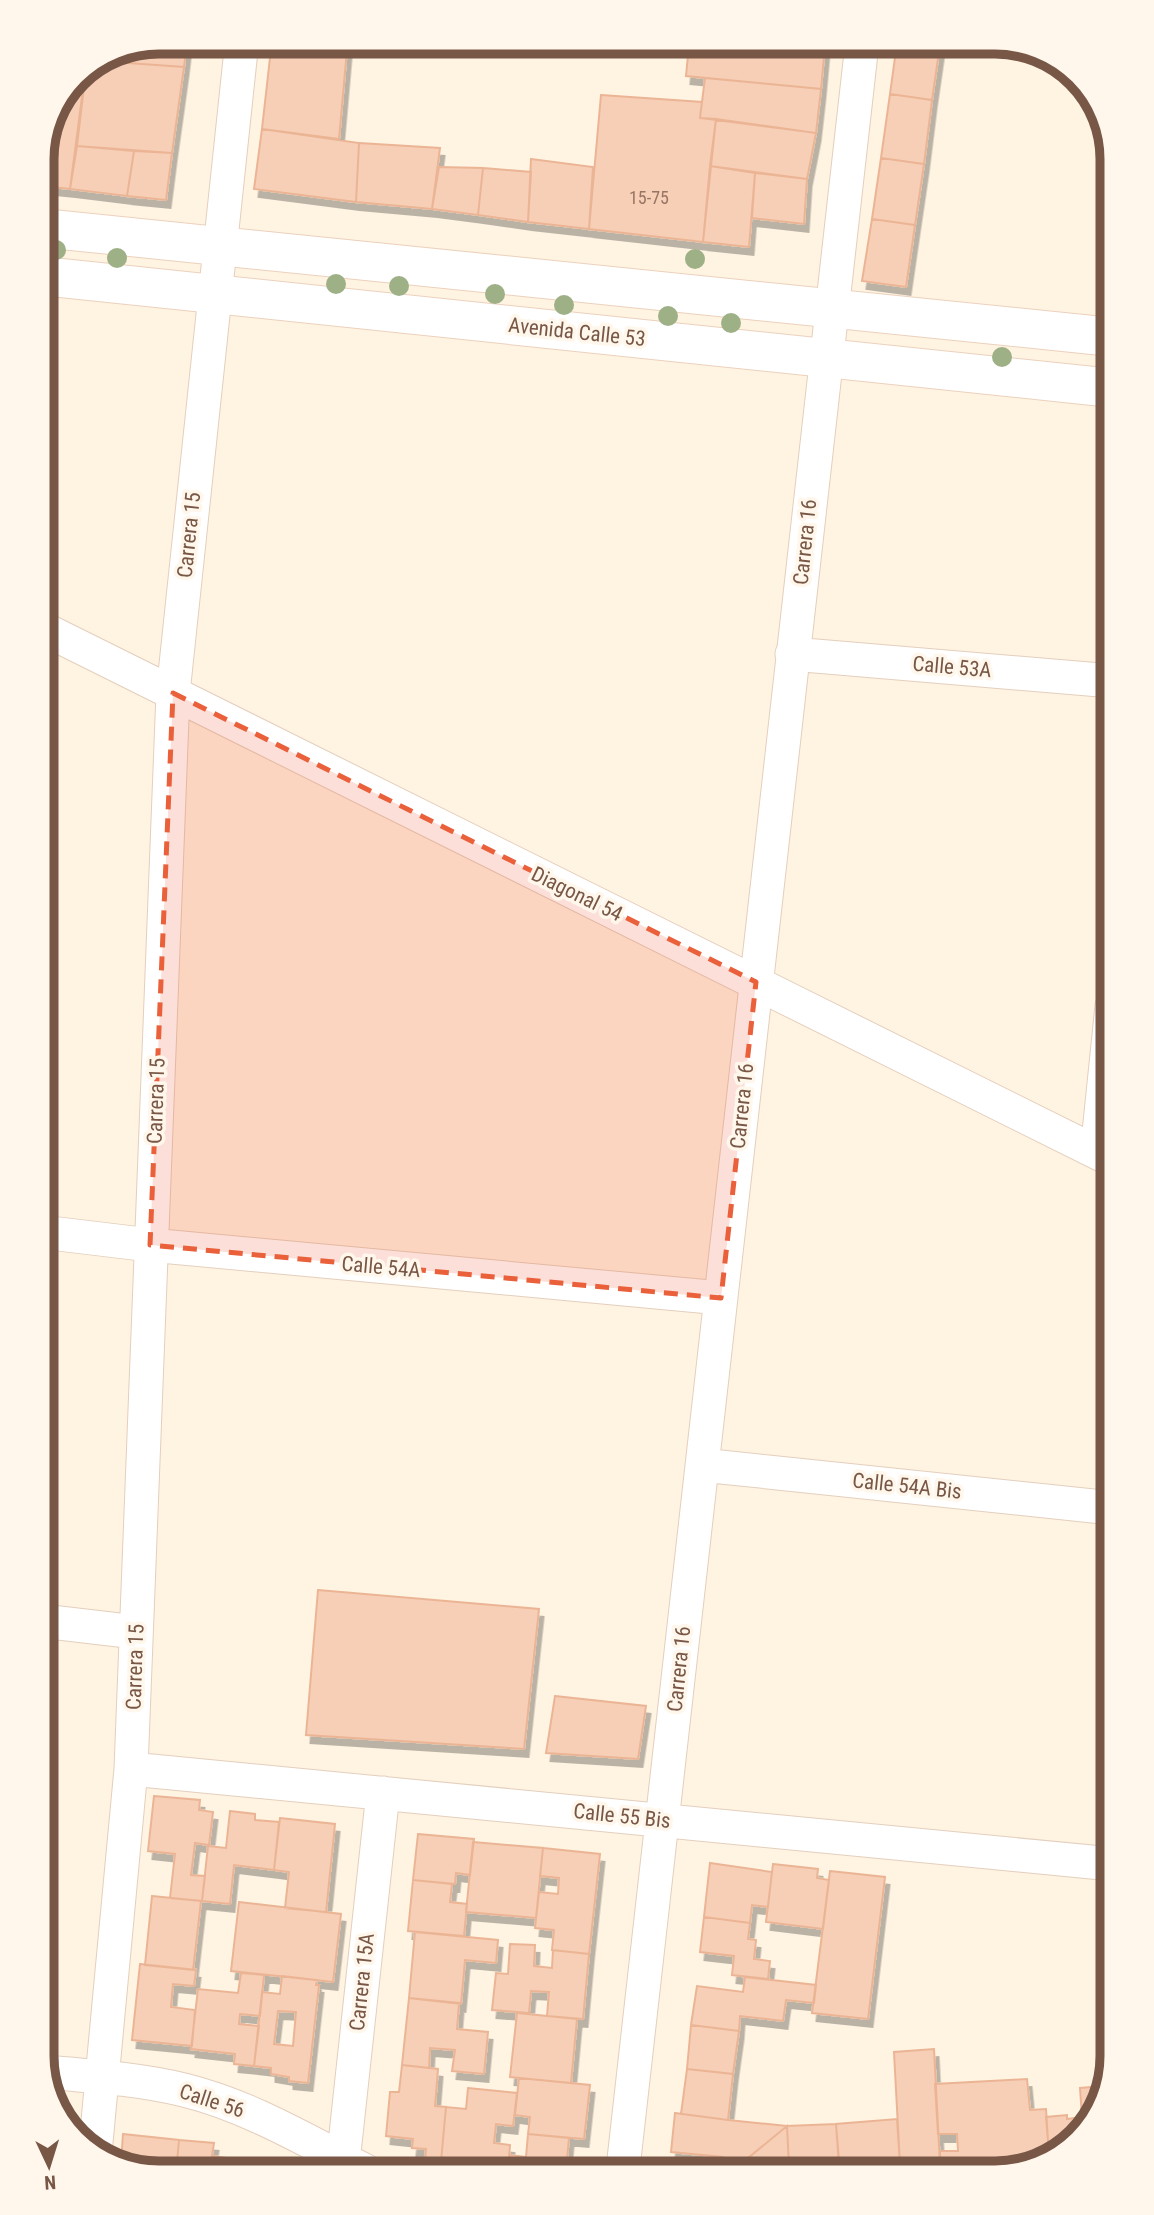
<svg xmlns="http://www.w3.org/2000/svg" width="1154" height="2215" font-family="'Roboto Condensed',sans-serif">
<defs>
<filter id="shadow"><feDropShadow dx="4.5" dy="8" stdDeviation="0" flood-color="#0004"/></filter>
</defs>
<rect width="100%" height="100%" fill="#fff3e2"/>
<path fill="#f7cfb7" stroke="#ebb595" stroke-width="2" fill-rule="evenodd" filter="url(#shadow)" d="M 897,43 L 940,45 L 932,100 L 890,94 Z
M 689,45 L 825,45 L 821,89 L 686,76 Z
M 271,49 L 347,49 L 339,139 L 262,129 Z
M 186,50 L 184,67 L 99,61 L 114,51 Z
M 99,61 L 184,67 L 172,153 L 77,146 L 86,70 Z
M 81,73 L 85,74 L 70,189 L 42,186 L 42,152 L 76,76 Z
M 705,78 L 821,89 L 816,133 L 700,118 Z
M 890,94 L 932,100 L 924,164 L 881,158 Z
M 601,95 L 702,102 L 700,118 L 716,119 L 703,242 L 589,229 Z
M 716,119 L 816,133 L 807,179 L 710,166 Z
M 262,129 L 359,143 L 356,202 L 254,189 Z
M 359,143 L 440,148 L 432,209 L 356,202 Z
M 77,146 L 134,151 L 127,196 L 70,189 Z
M 134,151 L 172,153 L 166,200 L 127,196 Z
M 881,158 L 924,164 L 915,225 L 872,219 Z
M 531,159 L 593,167 L 589,229 L 528,222 Z
M 710,166 L 755,173 L 749,247 L 703,242 Z
M 439,167 L 483,168 L 478,215 L 432,209 Z
M 483,168 L 531,172 L 528,222 L 478,215 Z
M 755,173 L 807,179 L 804,224 L 752,218 Z
M 872,219 L 915,225 L 906,287 L 862,281 Z
M 318,1590 L 539,1609 L 524,1749 L 306,1735 Z
M 555,1696 L 646,1706 L 638,1759 L 546,1753 Z
M 154,1796 L 200,1800 L 199,1810 L 213,1812 L 209,1845 L 195,1843 L 191,1875 L 205,1876 L 202,1901 L 170,1898 L 175,1854 L 148,1851 Z
M 230,1811 L 255,1814 L 255,1820 L 279,1822 L 274,1870 L 234,1865 L 230,1904 L 202,1901 L 208,1846 L 226,1848 Z
M 280,1818 L 335,1824 L 326,1912 L 285,1908 L 289,1872 L 274,1870 Z
M 418,1834 L 474,1839 L 470,1875 L 456,1873 L 455,1884 L 413,1880 Z
M 473,1842 L 543,1848 L 536,1918 L 466,1912 Z
M 543,1848 L 600,1854 L 589,1954 L 552,1950 L 554,1930 L 535,1928 L 539,1892 L 558,1894 L 559,1878 L 540,1876 Z
M 710,1863 L 772,1872 L 768,1907 L 752,1905 L 750,1923 L 704,1917 Z
M 773,1864 L 818,1869 L 817,1878 L 829,1880 L 823,1929 L 766,1922 Z
M 830,1871 L 885,1877 L 868,2019 L 812,2013 Z
M 413,1880 L 452,1884 L 450,1902 L 467,1904 L 464,1936 L 408,1931 Z
M 152,1896 L 201,1901 L 193,1970 L 145,1965 Z
M 239,1902 L 341,1914 L 333,1982 L 231,1971 Z
M 704,1917 L 750,1923 L 748,1939 L 756,1940 L 754,1959 L 770,1961 L 768,1979 L 732,1975 L 734,1956 L 700,1952 Z
M 415,1932 L 498,1940 L 496,1963 L 465,1960 L 461,2004 L 409,1998 Z
M 510,1944 L 535,1945 L 534,1966 L 552,1968 L 553,1950 L 589,1954 L 583,2019 L 547,2016 L 549,1992 L 531,1991 L 529,2013 L 492,2010 L 496,1973 L 508,1974 Z
M 140,1964 L 196,1970 L 194,1986 L 173,1984 L 171,2007 L 195,2010 L 192,2046 L 132,2040 Z
M 241,1973 L 264,1975 L 260,2016 L 240,2014 L 239,2024 L 259,2026 L 254,2066 L 234,2064 L 235,2054 L 191,2049 L 198,1989 L 238,1993 Z
M 282,1976 L 317,1980 L 316,1985 L 319,1985 L 308,2083 L 289,2081 L 289,2077 L 271,2074 L 271,2068 L 254,2066 L 262,1992 L 280,1994 ZM 278,2011 L 296,2012 L 293,2046 L 274,2044 Z
M 745,1977 L 816,1985 L 814,2003 L 786,2000 L 783,2021 L 740,2016 L 739,2031 L 691,2025 L 697,1986 L 743,1992 Z
M 409,1998 L 459,2003 L 457,2029 L 488,2032 L 484,2074 L 452,2071 L 455,2050 L 430,2048 L 429,2068 L 402,2065 Z
M 517,2013 L 577,2019 L 571,2083 L 510,2077 Z
M 691,2025 L 739,2031 L 733,2074 L 687,2069 Z
M 934,2049 L 940,2165 L 900,2165 L 894,2052 Z
M 402,2065 L 438,2069 L 435,2106 L 446,2107 L 441,2161 L 425,2160 L 426,2149 L 412,2148 L 413,2139 L 386,2136 L 390,2092 L 399,2092 Z
M 687,2069 L 733,2074 L 728,2120 L 681,2114 Z
M 519,2078 L 590,2085 L 584,2139 L 528,2134 L 530,2117 L 515,2115 Z
M 1027,2079 L 1030,2110 L 1046,2109 L 1049,2157 L 1040,2164 L 940,2165 L 940,2151 L 958,2151 L 957,2134 L 938,2134 L 935,2084 Z
M 1103,2086 L 1093,2121 L 1054,2153 L 1049,2153 L 1046,2117 L 1067,2115 L 1067,2119 L 1082,2117 L 1080,2088 Z
M 468,2088 L 517,2093 L 513,2126 L 496,2124 L 494,2143 L 510,2145 L 508,2169 L 472,2170 L 472,2165 L 441,2162 L 446,2107 L 466,2109 Z
M 675,2113 L 728,2120 L 787,2126 L 737,2167 L 731,2167 L 723,2157 L 671,2152 Z
M 897,2119 L 900,2165 L 854,2166 L 854,2159 L 839,2160 L 836,2124 Z
M 836,2124 L 839,2166 L 789,2166 L 787,2126 Z
M 787,2126 L 789,2166 L 737,2167 Z
M 123,2134 L 179,2140 L 176,2173 L 152,2173 L 121,2162 Z
M 528,2134 L 569,2138 L 566,2169 L 508,2169 L 510,2155 L 526,2157 Z
M 179,2140 L 214,2143 L 212,2156 L 227,2158 L 225,2172 L 176,2173 Z
M 227,2158 L 260,2161 L 259,2171 L 266,2172 L 225,2172 Z"/>
<g fill="none" stroke-linecap="round" stroke-linejoin="round">
<defs>
<path id="street" d="M 42,628 L 1112,1160
M 792,654 L 1112,681
M 1097,1152 L 1112,1006
M 42,1232 L 150,1245 L 721,1298
M 702,1465 L 1112,1508
M 42,1621 L 136,1632
M 131,1769 L 1112,1864
M 45,2072 C 91,2076 139,2079 184,2090 C 249,2106 307,2141 366,2171
M 95,2153 L 131,1769 L 173,693 L 241,50
M 623,2168 L 862,44
M 342,2171 L 383,1793"/>
<path id="secondary" d="M 42,228 L 1112,337
M 42,276 L 1112,388"/>
</defs>
<use href="#street" stroke="#e4cfbd" stroke-width="35"/>
<use href="#secondary" stroke="#ecd1bc" stroke-width="40"/>
<use href="#street" stroke="#fff" stroke-width="33"/>
<use href="#secondary" stroke="#fff" stroke-width="38"/>
</g>
<g fill="#9eb086">
<circle cx="56" cy="250" r="10"/>
<circle cx="117" cy="258" r="10"/>
<circle cx="695" cy="259" r="10"/>
<circle cx="336" cy="284" r="10"/>
<circle cx="399" cy="286" r="10"/>
<circle cx="495" cy="294" r="10"/>
<circle cx="564" cy="305" r="10"/>
<circle cx="668" cy="316" r="10"/>
<circle cx="731" cy="323" r="10"/>
<circle cx="1002" cy="357" r="10"/>
</g>
<path fill="#e9603b" fill-opacity="0.2" stroke="#e9603b" stroke-width="5" stroke-dasharray="14 9" stroke-linejoin="round" d="M 173,693 L 756,982 L 721,1298 L 150,1245 Z"/>
<g text-anchor="middle" stroke-width="7" stroke-linejoin="round" paint-order="stroke">
<g font-size="18" fill="#987562">
<text x="649" y="204">15-75</text>
</g>
<g font-size="21" fill="#795746" stroke="#fff7eb">
<text transform="translate(577 332) rotate(6)" y="7">Avenida Calle 53</text>
<text transform="translate(189 535) rotate(-84)" y="7">Carrera 15</text>
<text transform="translate(805 542) rotate(-84)" y="7">Carrera 16</text>
<text transform="translate(952 667) rotate(5)" y="7">Calle 53A</text>
<text transform="translate(577 894) rotate(26)" y="7">Diagonal 54</text>
<text transform="translate(156 1101) rotate(-88)" y="7">Carrera 15</text>
<text transform="translate(742 1106) rotate(-84)" y="7">Carrera 16</text>
<text transform="translate(381 1267) rotate(5)" y="7">Calle 54A</text>
<text transform="translate(907 1486) rotate(6)" y="7">Calle 54A Bis</text>
<text transform="translate(135 1667) rotate(-88)" y="7">Carrera 15</text>
<text transform="translate(679 1669) rotate(-84)" y="7">Carrera 16</text>
<text transform="translate(622 1816) rotate(6)" y="7">Calle 55 Bis</text>
<text transform="translate(362 1982) rotate(-84)" y="7">Carrera 15A</text>
<text transform="translate(212 2101) rotate(18)" y="7">Calle 56</text>
</g>
</g>
<path d="M0 0H1154V2215H0ZM159 54H995A105 105 0 0 1 1100 159V2056A105 105 0 0 1 995 2161H159A105 105 0 0 1 54 2056V159A105 105 0 0 1 159 54Z" fill="#fff7eb" fill-rule="evenodd"/>
<path fill="none" stroke="#795746" stroke-width="9" d="M159 54H995A105 105 0 0 1 1100 159V2056A105 105 0 0 1 995 2161H159A105 105 0 0 1 54 2056V159A105 105 0 0 1 159 54Z"/>
<g transform="translate(49 2166) rotate(176)" stroke="#fff7eb" stroke-width="5" paint-order="stroke">
<path d="M0-5L12 26L0 18L-12 26Z" fill="#795746"/>
<text y="-10" font-size="19" font-weight="bold" text-anchor="middle" fill="#795746">N</text>
</g>
</svg>
